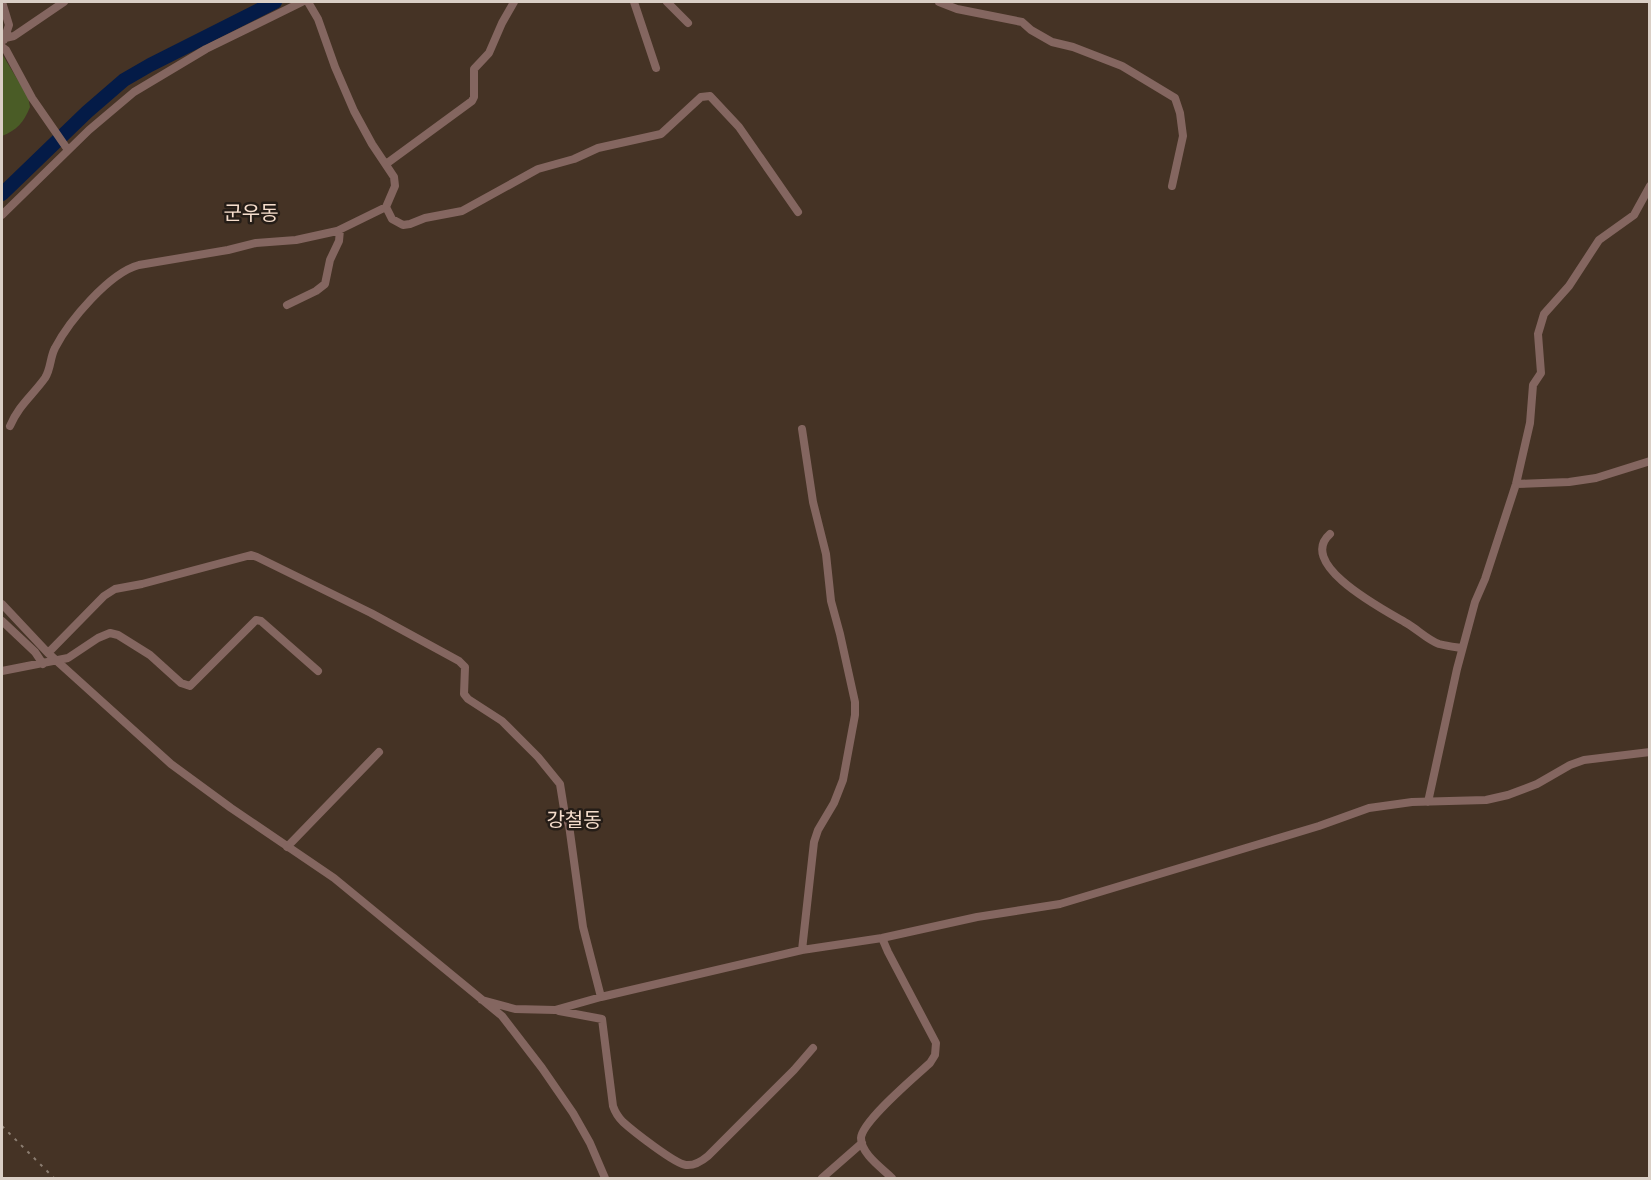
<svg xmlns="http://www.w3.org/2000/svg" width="1651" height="1180" font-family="'PT Serif','Noto Sans KR',serif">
<rect width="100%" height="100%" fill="#453325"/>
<path fill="#4a5c26" d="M 2,54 L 28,97 L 30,107 C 24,122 17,130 2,136 Z"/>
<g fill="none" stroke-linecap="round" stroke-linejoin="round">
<path stroke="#041b47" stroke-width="14" d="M 2,194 L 87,112 L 124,80 L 150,65 L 275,2"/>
<path stroke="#846660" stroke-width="8" d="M 2,2 L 9,25 L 4,40
M 308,2 L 318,19 L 335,67 L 354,111 L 372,144 L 394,177 L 395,186 L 386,207 L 392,219 L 403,225 L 410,224 L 425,218 L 462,211 L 538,169 L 574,159 L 598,148 L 661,134 L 701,97 L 710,96 L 739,127 L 798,212
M 634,2 L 656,68
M 667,2 L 688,23
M 939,2 L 957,9 L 1022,22 L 1031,30 L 1052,42 L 1073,47 L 1122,66 L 1175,98 L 1180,113 L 1183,136 L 1172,186
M 5,38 L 14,36 L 64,2
M 2,47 L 6,50 L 32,98 L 68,150
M 386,164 L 472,101 L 474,97 L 474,69 L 489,53 L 502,23 L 514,2
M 2,215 L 89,130 L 134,92 L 206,49 L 302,2
M 287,305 L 316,291 L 325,284 L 330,260 L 339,241 L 340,230
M 10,426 C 19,405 32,396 45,378 C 51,369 50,357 55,348 C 69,321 109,273 139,265 L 228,250 L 256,243 L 296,240 L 337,231 L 386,207
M 1516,484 L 1569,482 L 1596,478 L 1650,461
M 1330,534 C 1295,565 1388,612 1408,624 C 1418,630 1428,640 1439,644 C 1446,646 1455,647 1462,648
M 2,604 L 48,653 L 171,764 L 231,808 L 334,878 L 502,1016 L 542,1068 L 573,1113 L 590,1143 L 605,1178
M 2,621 L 35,652 L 43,664
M 48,653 L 104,596 L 115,589 L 142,584 L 251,555 L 257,557 L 371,613 L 459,661 L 465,667 L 464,694 L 468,699 L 502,721 L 538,757 L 560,784 L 565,815 L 569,825 L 583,927 L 601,997
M 2,671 L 68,658 L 98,638 L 110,633 L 118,635 L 150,655 L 181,683 L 190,686 L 256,620 L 261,621 L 318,671
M 1428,802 L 1457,669 L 1475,602 L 1485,579 L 1516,484 L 1530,423 L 1533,385 L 1541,373 L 1538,334 L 1544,314 L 1569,286 L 1599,240 L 1634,215 L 1650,186
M 287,847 L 379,752
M 882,938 L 888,952 L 936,1043 L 935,1055 L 930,1063 C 916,1076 862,1121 861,1138 C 861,1154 882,1168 892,1178
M 802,950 L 814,842 L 818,830 L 834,803 L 843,780 L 855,715 L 855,702 L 840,634 L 831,601 L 826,554 L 813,502 L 802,429
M 482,1000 L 515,1009 L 555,1010 L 601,997 L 802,950 L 882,938 L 977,917 L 1060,904 L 1319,826 L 1369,808 L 1412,802 L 1486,800 L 1508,795 L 1537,784 L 1570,765 L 1584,760 L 1650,752
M 559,1011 L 602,1019 L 613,1106 C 615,1112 618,1117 623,1122 C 633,1131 675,1164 686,1165 C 695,1166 702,1161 708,1156 L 794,1070 L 813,1048
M 822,1178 L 862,1143"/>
<path stroke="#8b7d71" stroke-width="2" stroke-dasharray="3 6" stroke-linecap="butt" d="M 2,1126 L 54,1178"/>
</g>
<g text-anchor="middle" stroke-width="5" stroke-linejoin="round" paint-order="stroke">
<g font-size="20" fill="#f5ddcc" stroke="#251d17">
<text x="251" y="220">군우동</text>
<text x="574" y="827">강철동</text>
</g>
</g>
<rect width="1651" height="1180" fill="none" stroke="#dacfc6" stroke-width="6"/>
</svg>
